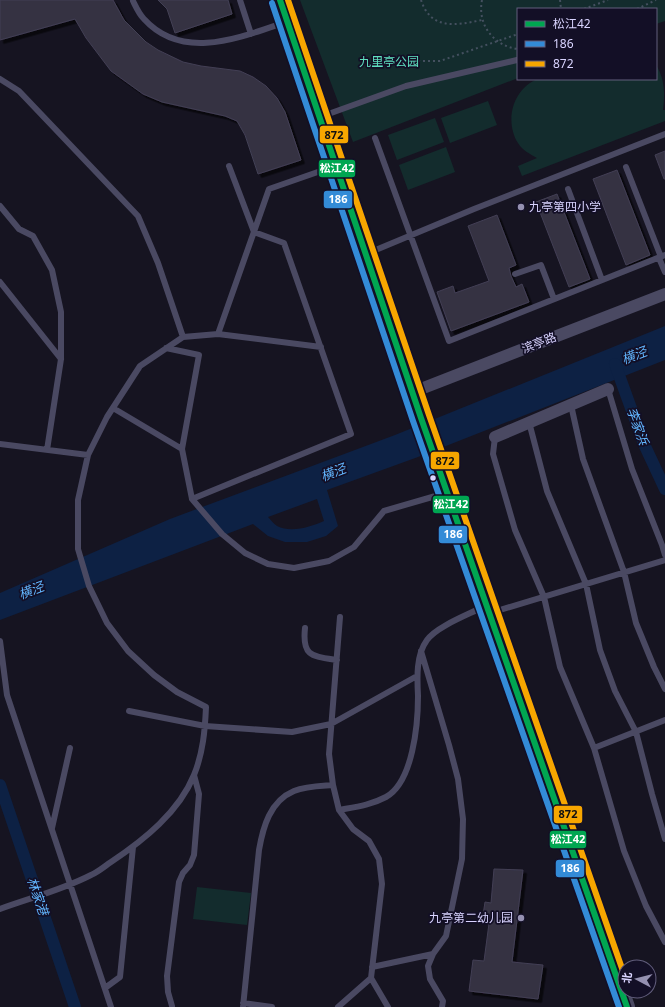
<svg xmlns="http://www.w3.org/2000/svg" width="665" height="1007" font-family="'Noto Sans','Noto Sans SC',sans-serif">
<defs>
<filter id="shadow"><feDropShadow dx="3.5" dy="3.5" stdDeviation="0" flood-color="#0009"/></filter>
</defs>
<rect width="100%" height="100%" fill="#161421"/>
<path fill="#132c2d" d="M 300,0 L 665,0 L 665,21 L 656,24 L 656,9 L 518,9 L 518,78 L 353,142 Z
M 656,65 C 665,79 665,94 663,110 L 665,110 L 665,121 L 522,176 L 518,166 L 537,158 C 530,154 522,150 518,143 C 504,121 513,88 538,79 L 656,79 Z
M 488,101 L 497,125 L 450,143 L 441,118 Z
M 435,118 L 444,142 L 397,160 L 388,135 Z
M 446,147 L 455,172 L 408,190 L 399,165 Z
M 197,887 L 251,893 L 247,925 L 193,919 Z"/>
<path fill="#0d2144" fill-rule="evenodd" d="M 665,326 L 665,360 L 418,457 L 327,490 L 338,526 L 326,536 L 307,542 L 285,542 L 268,536 L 253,524 L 0,620 L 0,593 L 170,519 L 395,435 ZM 317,499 L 324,521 C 311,527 291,533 277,526 C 274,524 271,520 268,517 Z"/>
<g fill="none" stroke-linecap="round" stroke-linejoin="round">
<path stroke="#0d2144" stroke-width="12" d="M 615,364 L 644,444 L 665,489
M 0,785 L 75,1007"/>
</g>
<path fill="#343243" stroke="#433f54" filter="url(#shadow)" d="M 0,0 L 113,0 L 124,20 L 146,42 L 158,50 L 183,62 L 201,66 L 240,71 L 253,77 L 266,86 L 277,98 L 285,112 L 301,160 L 258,174 L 245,135 L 237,121 L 225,116 L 162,102 L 143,94 L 111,71 L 86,38 L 75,19 L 0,40 Z
M 158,0 L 228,0 L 232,14 L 175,33 L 167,9 Z
M 665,151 L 665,179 L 664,179 L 655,155 Z
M 617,170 L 650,255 L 626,265 L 593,179 Z
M 557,194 L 590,279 L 569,287 L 536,202 Z
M 497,215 L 516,265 L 509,268 L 511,276 L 516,287 L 522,284 L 529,302 L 451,331 L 437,292 L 453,286 L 455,293 L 489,281 L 468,226 Z
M 494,869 L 523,870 L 512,962 L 543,965 L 538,999 L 469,991 L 473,960 L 484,961 L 490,916 L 483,915 L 485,902 L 491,903 Z"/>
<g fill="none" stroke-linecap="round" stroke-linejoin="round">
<path stroke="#44505f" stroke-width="2" stroke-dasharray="2 3" stroke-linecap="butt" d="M 421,0 C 431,31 457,25 482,20
M 482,0 C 477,25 494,46 518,49
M 560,0 L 561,9
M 584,9 L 608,0
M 637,9 L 656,0
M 410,55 L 414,59 L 420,61 L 440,61 L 518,34"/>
<path stroke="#4a4962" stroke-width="6" d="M 240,0 L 251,34
M 133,1 C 136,7 139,14 144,19 C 183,62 241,37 286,22
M 0,79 L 19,91 L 138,216 L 158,263 L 183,337
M 320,117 L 406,86 L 517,60
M 375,138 L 449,341 L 665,255
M 626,167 L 661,257
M 568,189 L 602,280
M 0,206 L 19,229 L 33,236 L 52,270 L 61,312 L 61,359 L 47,450
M 366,254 L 474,209 L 665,134
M 659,258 L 665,272
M 515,274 L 541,265 L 554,299
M 0,282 L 61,359
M 218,334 L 269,189 L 335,166
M 166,348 L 199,355 L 182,449 L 192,499 L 222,534 L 245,553 L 268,564 L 294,568 L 329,561 L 354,547 L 384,511 L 446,493
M 608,389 L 632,469 L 662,545 L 665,555
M 571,405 L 583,459 L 624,572 L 636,623 L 654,667 L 665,689
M 113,408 L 182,449
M 529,422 L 547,491 L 586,584 L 600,650 L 615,691 L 636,732 L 652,794 L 665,839
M 495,437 L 493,454 L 515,530 L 544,597 L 560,667 L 594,748 L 624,851 L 646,906 L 665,942
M 0,444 L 88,455
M 192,499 L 351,434 L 284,243 L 254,232 L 229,166
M 490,613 L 665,560
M 305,628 C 302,656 311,656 337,660
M 0,641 L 7,695 L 111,1007
M 421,651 L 449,745 L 458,779 L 463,819 L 462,859 L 446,936 L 433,954 L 428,966 L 430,979 L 443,1001 L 442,1007
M 129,711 L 205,726 L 292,732 L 331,724 L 417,676
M 594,748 L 665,720
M 339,810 C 355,807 371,805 386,797 C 413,782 418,724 418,696 C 417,677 416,655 427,640 C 437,626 470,614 485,606
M 52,828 L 70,748
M 0,909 C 30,898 62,890 91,875 C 98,872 105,866 111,862 C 144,840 179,812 194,775 C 203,753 205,730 206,707 L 177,692 L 154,675 L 128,651 L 107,623 L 89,586 L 78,549 L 78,500 L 88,455 L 107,417 L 140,366 L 183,337 L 218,334 L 321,347
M 372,967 L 433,954
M 371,978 L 388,1007
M 105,988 L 120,977 L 133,847
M 243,1003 L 272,1007
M 172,1006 L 168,992 L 167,976 L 179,882 L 183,873 L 190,865 L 194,855 L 199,794 L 194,775
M 243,1007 L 259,850 C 263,827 270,801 294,791 C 306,786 320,786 333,785
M 338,1007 L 371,978 L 382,884 L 379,859 L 369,841 L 353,829 L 339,810 L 333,785 L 329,754 L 340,617"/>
<path stroke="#4a4962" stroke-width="12" d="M 413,392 L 665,294
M 495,437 L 608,389"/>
<path stroke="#4a4962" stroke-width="16" d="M 280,0 L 421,418 L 627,1007"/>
<defs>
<path id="bus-1" d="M 280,0 L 421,418 L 627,1007"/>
<path id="bus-2" d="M 272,3 L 413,421 L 619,1007"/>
<path id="bus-3" d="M 288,0 L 429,415 L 625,977"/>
</defs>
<use href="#bus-1" stroke="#130f26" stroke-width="9"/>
<use href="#bus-2" stroke="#130f26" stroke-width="9"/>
<use href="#bus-3" stroke="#130f26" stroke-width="9"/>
<use href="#bus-1" stroke="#00a651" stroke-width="6"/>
<use href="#bus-2" stroke="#338bd7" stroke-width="6"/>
<use href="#bus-3" stroke="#f7a600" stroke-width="6"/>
</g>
<g fill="#9591b1" stroke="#130f26" stroke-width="1.5">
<circle cx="521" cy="207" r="4"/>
<circle cx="521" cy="918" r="4"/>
</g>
<circle fill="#d9d4ff" stroke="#130f26" stroke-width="1.5" cx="433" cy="478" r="3.5"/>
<g text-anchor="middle" stroke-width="3.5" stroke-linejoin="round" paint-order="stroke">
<g font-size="12" fill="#5fe0c0" stroke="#130f26">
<text x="389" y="66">九里亭公园</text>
</g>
<g font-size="12" fill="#d9d4ff" stroke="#130f26" text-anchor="start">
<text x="529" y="211">九亭第四小学</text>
<text x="513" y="922" text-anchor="end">九亭第二幼儿园</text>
</g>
<g font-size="12" fill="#d9d4ff" stroke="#130f26">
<text transform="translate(539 343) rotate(-21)" y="4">滨亭路</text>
</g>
<g font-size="13" font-style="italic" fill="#62b6ff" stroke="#130f26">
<text transform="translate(634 355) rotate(-21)" y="5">横泾</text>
<text transform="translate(638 426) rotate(70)" y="5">李家浜</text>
<text transform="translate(333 472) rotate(-21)" y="5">横泾</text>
<text transform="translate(31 590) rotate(-21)" y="5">横泾</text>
<text transform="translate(38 896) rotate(71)" y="5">林家港</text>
</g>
</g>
<g stroke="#130f26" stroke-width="1.5">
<rect x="319" y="125" width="30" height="19" rx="4" fill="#f7a600"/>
<rect x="318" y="159" width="38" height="19" rx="4" fill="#00a651"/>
<rect x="323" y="190" width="30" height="19" rx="4" fill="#338bd7"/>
<rect x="430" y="451" width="30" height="19" rx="4" fill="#f7a600"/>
<rect x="432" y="495" width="38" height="19" rx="4" fill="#00a651"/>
<rect x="438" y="525" width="30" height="19" rx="4" fill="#338bd7"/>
<rect x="553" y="805" width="30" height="19" rx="4" fill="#f7a600"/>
<rect x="549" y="830" width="38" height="19" rx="4" fill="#00a651"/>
<rect x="555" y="859" width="30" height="19" rx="4" fill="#338bd7"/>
</g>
<g font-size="11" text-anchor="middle" font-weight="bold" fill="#fff">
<text x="337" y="172">松江42</text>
<text x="338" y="203">186</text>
<text x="451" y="508">松江42</text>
<text x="453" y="538">186</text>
<text x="568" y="843">松江42</text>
<text x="570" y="872">186</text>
</g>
<g font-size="11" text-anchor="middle" font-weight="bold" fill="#111">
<text x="334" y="139">872</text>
<text x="445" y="465">872</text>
<text x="568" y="818">872</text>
</g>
<rect x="517" y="8" width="140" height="72" fill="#130f26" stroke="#625e7d"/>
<rect x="525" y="21" width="20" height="6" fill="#00a651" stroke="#625e7d"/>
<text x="553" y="28" font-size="12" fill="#d9d4ff">松江42</text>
<rect x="525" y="41" width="20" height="6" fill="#338bd7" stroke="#625e7d"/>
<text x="553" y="48" font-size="12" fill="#d9d4ff">186</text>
<rect x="525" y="61" width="20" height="6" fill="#f7a600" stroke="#625e7d"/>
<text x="553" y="68" font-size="12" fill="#d9d4ff">872</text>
<g transform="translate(637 979) rotate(277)"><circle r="19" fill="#130f26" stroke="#625e7d"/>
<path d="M0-3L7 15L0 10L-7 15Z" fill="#9591b1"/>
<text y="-6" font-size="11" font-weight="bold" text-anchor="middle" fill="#d9d4ff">北</text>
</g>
</svg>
